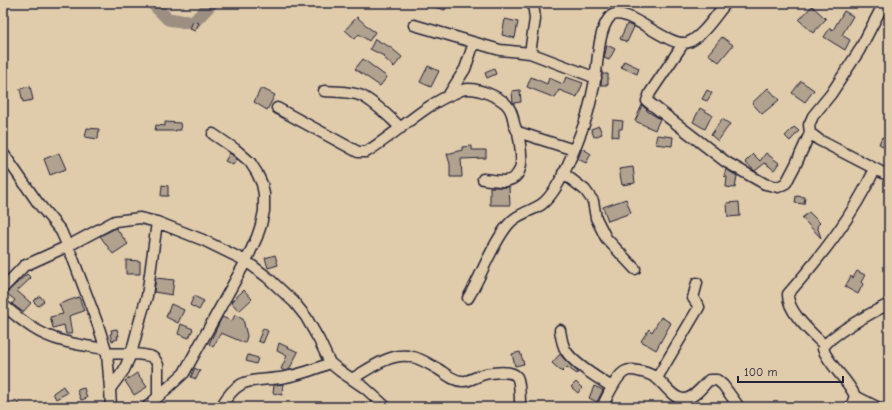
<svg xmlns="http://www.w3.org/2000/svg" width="892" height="410" font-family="'Comic Neue',sans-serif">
<rect width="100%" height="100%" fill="#e0cbaa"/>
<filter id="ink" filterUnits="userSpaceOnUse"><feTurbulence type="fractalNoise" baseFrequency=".025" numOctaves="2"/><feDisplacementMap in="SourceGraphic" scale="8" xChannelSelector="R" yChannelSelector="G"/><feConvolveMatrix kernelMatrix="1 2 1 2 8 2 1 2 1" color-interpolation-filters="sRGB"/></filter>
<g filter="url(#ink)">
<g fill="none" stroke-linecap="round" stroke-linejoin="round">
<path stroke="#9c8f82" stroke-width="13" d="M 152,3 L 168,19 L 193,23 L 212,3"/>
</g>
<path fill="#b1a18f" stroke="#22223b" d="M 427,3 L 447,3 L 445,10 L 426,5 Z
M 812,6 L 826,19 L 813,33 L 799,20 Z
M 844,11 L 853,16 L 842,35 L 850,40 L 845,50 L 824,37 L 830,28 L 833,30 Z
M 357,17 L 367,26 L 366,26 L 375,32 L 369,41 L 359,34 L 355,39 L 345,30 Z
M 505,19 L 518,22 L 515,38 L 502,35 Z
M 193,21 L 199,23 L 195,31 L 190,29 Z
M 627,24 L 634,27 L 627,42 L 620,39 Z
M 722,37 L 733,45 L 719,62 L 708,54 Z
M 375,39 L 390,47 L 402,57 L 394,67 L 383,57 L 384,56 L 370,49 Z
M 607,45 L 615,49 L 609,60 L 604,58 Z
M 363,59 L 387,77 L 380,86 L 355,69 Z
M 624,61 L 639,68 L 637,74 L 621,67 Z
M 428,66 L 439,71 L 431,87 L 420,82 Z
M 494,69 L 496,74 L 487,78 L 485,73 Z
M 602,74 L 608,74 L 608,85 L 601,85 Z
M 531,77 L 547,84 L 549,78 L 563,84 L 566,77 L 583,83 L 577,97 L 559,90 L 555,98 L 527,87 Z
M 801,81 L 814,90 L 805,102 L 792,93 Z
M 30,86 L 33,100 L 23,102 L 20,89 Z
M 261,88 L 275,95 L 267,110 L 254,102 Z
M 768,88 L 779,100 L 762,114 L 752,103 Z
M 520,90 L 521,102 L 513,103 L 512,91 Z
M 707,90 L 712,93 L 707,101 L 702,99 Z
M 642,105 L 647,110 L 647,111 L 660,119 L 655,130 L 635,121 Z
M 700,108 L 712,115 L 705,129 L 693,122 Z
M 722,119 L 730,124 L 718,141 L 711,135 Z
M 613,120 L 623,121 L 622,129 L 619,129 L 619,137 L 612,136 Z
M 165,122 L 180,123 L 181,130 L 176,130 L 176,131 L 155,131 L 156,125 L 165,126 Z
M 599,126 L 602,134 L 594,137 L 591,129 Z
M 794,127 L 799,131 L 790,141 L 785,136 Z
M 87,128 L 99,129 L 98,139 L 85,137 Z
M 657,135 L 673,137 L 672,146 L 655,144 Z
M 882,137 L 889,140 L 889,149 L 879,144 Z
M 472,146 L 472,150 L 486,150 L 486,158 L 461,159 L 462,177 L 450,177 L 450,164 L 447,154 L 462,150 L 462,147 Z
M 582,148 L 591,154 L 586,163 L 578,159 Z
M 59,153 L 66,169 L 50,175 L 44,159 Z
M 230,153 L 237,159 L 233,165 L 225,161 Z
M 766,153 L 779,163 L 774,170 L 765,163 L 755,171 L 745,162 L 753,154 L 760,161 Z
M 633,167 L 635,183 L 622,185 L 619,169 Z
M 726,169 L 737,176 L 735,188 L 726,187 L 727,177 L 724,176 Z
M 162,185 L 168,186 L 168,196 L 161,196 Z
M 490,187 L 509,187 L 510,205 L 490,205 Z
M 796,196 L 805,197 L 804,204 L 795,203 Z
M 626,199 L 631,213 L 608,221 L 603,207 Z
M 739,202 L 740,216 L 728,217 L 727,203 Z
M 809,212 L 820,223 L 817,226 L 821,238 L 802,218 Z
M 116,228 L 128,244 L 113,254 L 100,236 Z
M 275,255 L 278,265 L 268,268 L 265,258 Z
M 126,260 L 140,261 L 140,274 L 126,274 Z
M 857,271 L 865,275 L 861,282 L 863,284 L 858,294 L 845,287 L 851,276 L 853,278 Z
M 27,274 L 31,278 L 17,291 L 31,303 L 23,312 L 12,304 L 15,300 L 6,293 Z
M 156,278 L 174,280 L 172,295 L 154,292 Z
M 244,290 L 252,299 L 239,311 L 231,302 Z
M 40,296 L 44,301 L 38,306 L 33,301 Z
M 194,296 L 204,301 L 199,310 L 190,305 Z
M 79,297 L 84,311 L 69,316 L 72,334 L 66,334 L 64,325 L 53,328 L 50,317 L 63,314 L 59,304 Z
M 171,304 L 184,310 L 178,323 L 166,317 Z
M 235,315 L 243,319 L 247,336 L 245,343 L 221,333 L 213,347 L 209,344 L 222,317 L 232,321 Z
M 661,317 L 671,323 L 656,350 L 641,341 L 649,329 L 652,332 Z
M 181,324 L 193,329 L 189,338 L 178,334 Z
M 263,328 L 268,331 L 263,343 L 258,341 Z
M 117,329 L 119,336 L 117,336 L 118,339 L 112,341 L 110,334 L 112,333 L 111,330 Z
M 279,343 L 298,352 L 289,370 L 285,371 L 281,369 L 287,356 L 277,351 Z
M 520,352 L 524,364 L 515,366 L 512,354 Z
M 560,354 L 565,360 L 578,372 L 577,374 L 567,367 L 562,372 L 552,363 Z
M 248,355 L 258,358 L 256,364 L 246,361 Z
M 195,368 L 200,371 L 196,379 L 191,377 Z
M 137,373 L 147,387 L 134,395 L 125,381 Z
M 576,382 L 582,388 L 578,393 L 571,387 Z
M 283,384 L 282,395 L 273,393 L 274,385 Z
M 63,386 L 67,393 L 56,399 L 53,393 Z
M 594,386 L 603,390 L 597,402 L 589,398 Z
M 84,388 L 87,398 L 81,400 L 77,390 Z
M 16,400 L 19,404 L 14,407 L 4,407 Z"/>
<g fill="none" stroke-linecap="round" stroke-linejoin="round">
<defs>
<path id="minor" d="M 884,3 L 859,51 L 831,94 L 813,116 L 809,125 L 810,133 L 819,140 L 889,176
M 414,25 L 500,50 L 530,53 L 596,78
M 683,44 L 650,93 L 647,101 L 726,162 L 765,184 L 778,187 L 786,183 L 796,164 L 810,133
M 530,53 L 535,19 L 533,3
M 324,91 C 336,92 351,91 362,96 C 376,103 389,117 401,128
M 448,96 L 465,69 L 474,43
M 277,108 L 358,152 L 366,152 C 395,135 425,104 455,93 C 459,91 463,89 467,89 C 478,88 499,97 506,104 C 516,114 511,124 518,132 L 574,150
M 3,153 L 38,203 L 61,231 L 72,256 L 98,325 L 107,353 L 110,389 L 111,407
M 563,173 L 585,190 L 593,201 L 596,218 L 606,238 L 635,269
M 483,179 C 490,180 498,181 505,181 C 529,178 520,147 518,132
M 3,288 L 24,266 L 68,246 L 115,221 L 140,218 L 157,222 L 203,240 L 246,261 L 267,277 L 294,302 L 306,317 L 319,340 L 330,363 L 340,371 L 365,388 L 386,407
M 468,298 C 482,275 490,248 507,226 C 516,214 530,212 542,204 C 560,190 575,148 583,127 C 589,112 592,96 595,80 C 598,62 598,32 609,18 C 623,0 669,51 689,42 C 703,36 716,15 726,3
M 3,305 C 13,313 22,321 33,328 C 54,342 81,345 105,349
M 560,330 C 561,336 562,345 566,351 C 574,364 599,379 612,387
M 824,345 C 812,333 787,312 788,294 C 823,254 852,217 875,169
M 107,353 C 118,354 143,353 152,357 C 155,359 157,362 158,365 L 158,397
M 657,378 L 699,307 L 693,298 L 697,283
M 352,379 C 369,369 392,351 413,357 C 422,359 430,365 438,369 C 445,373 453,381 462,381 C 467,382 474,378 479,376 C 486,373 512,369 517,377 C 520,382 520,400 520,407
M 110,389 L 124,370 L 131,354 L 141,316 L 147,296 L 157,222
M 855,396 L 877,407
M 147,407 L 184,373 L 246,261 L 257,237 L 261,225 L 264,211 L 264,194 L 262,184 L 257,173 L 250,162 L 235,149 L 213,134
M 221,407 C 240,373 254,383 286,377 C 302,374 316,369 330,363
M 602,407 C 607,398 616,375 626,371 C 630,369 634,370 638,371 C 644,372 650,374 655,377 C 664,383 673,400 685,399 C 694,398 702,387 709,380 L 717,380 L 723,385 L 739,407
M 851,407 L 855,396 C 847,378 830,367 823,349 C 827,336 875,311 889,304"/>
</defs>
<use href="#minor" stroke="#22223b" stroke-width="13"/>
<use href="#minor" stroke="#e0cbaa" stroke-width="10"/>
</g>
</g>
<rect width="892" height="410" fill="none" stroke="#e0cbaa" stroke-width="16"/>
<rect x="8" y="8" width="876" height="394" fill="none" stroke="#22223b" stroke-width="1.5" filter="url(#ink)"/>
<path d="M738 376v6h105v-6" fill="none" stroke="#22223b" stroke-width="2"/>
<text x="744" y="376" font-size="12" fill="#22223b" stroke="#e0cbaa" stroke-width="3" paint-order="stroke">100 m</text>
</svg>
